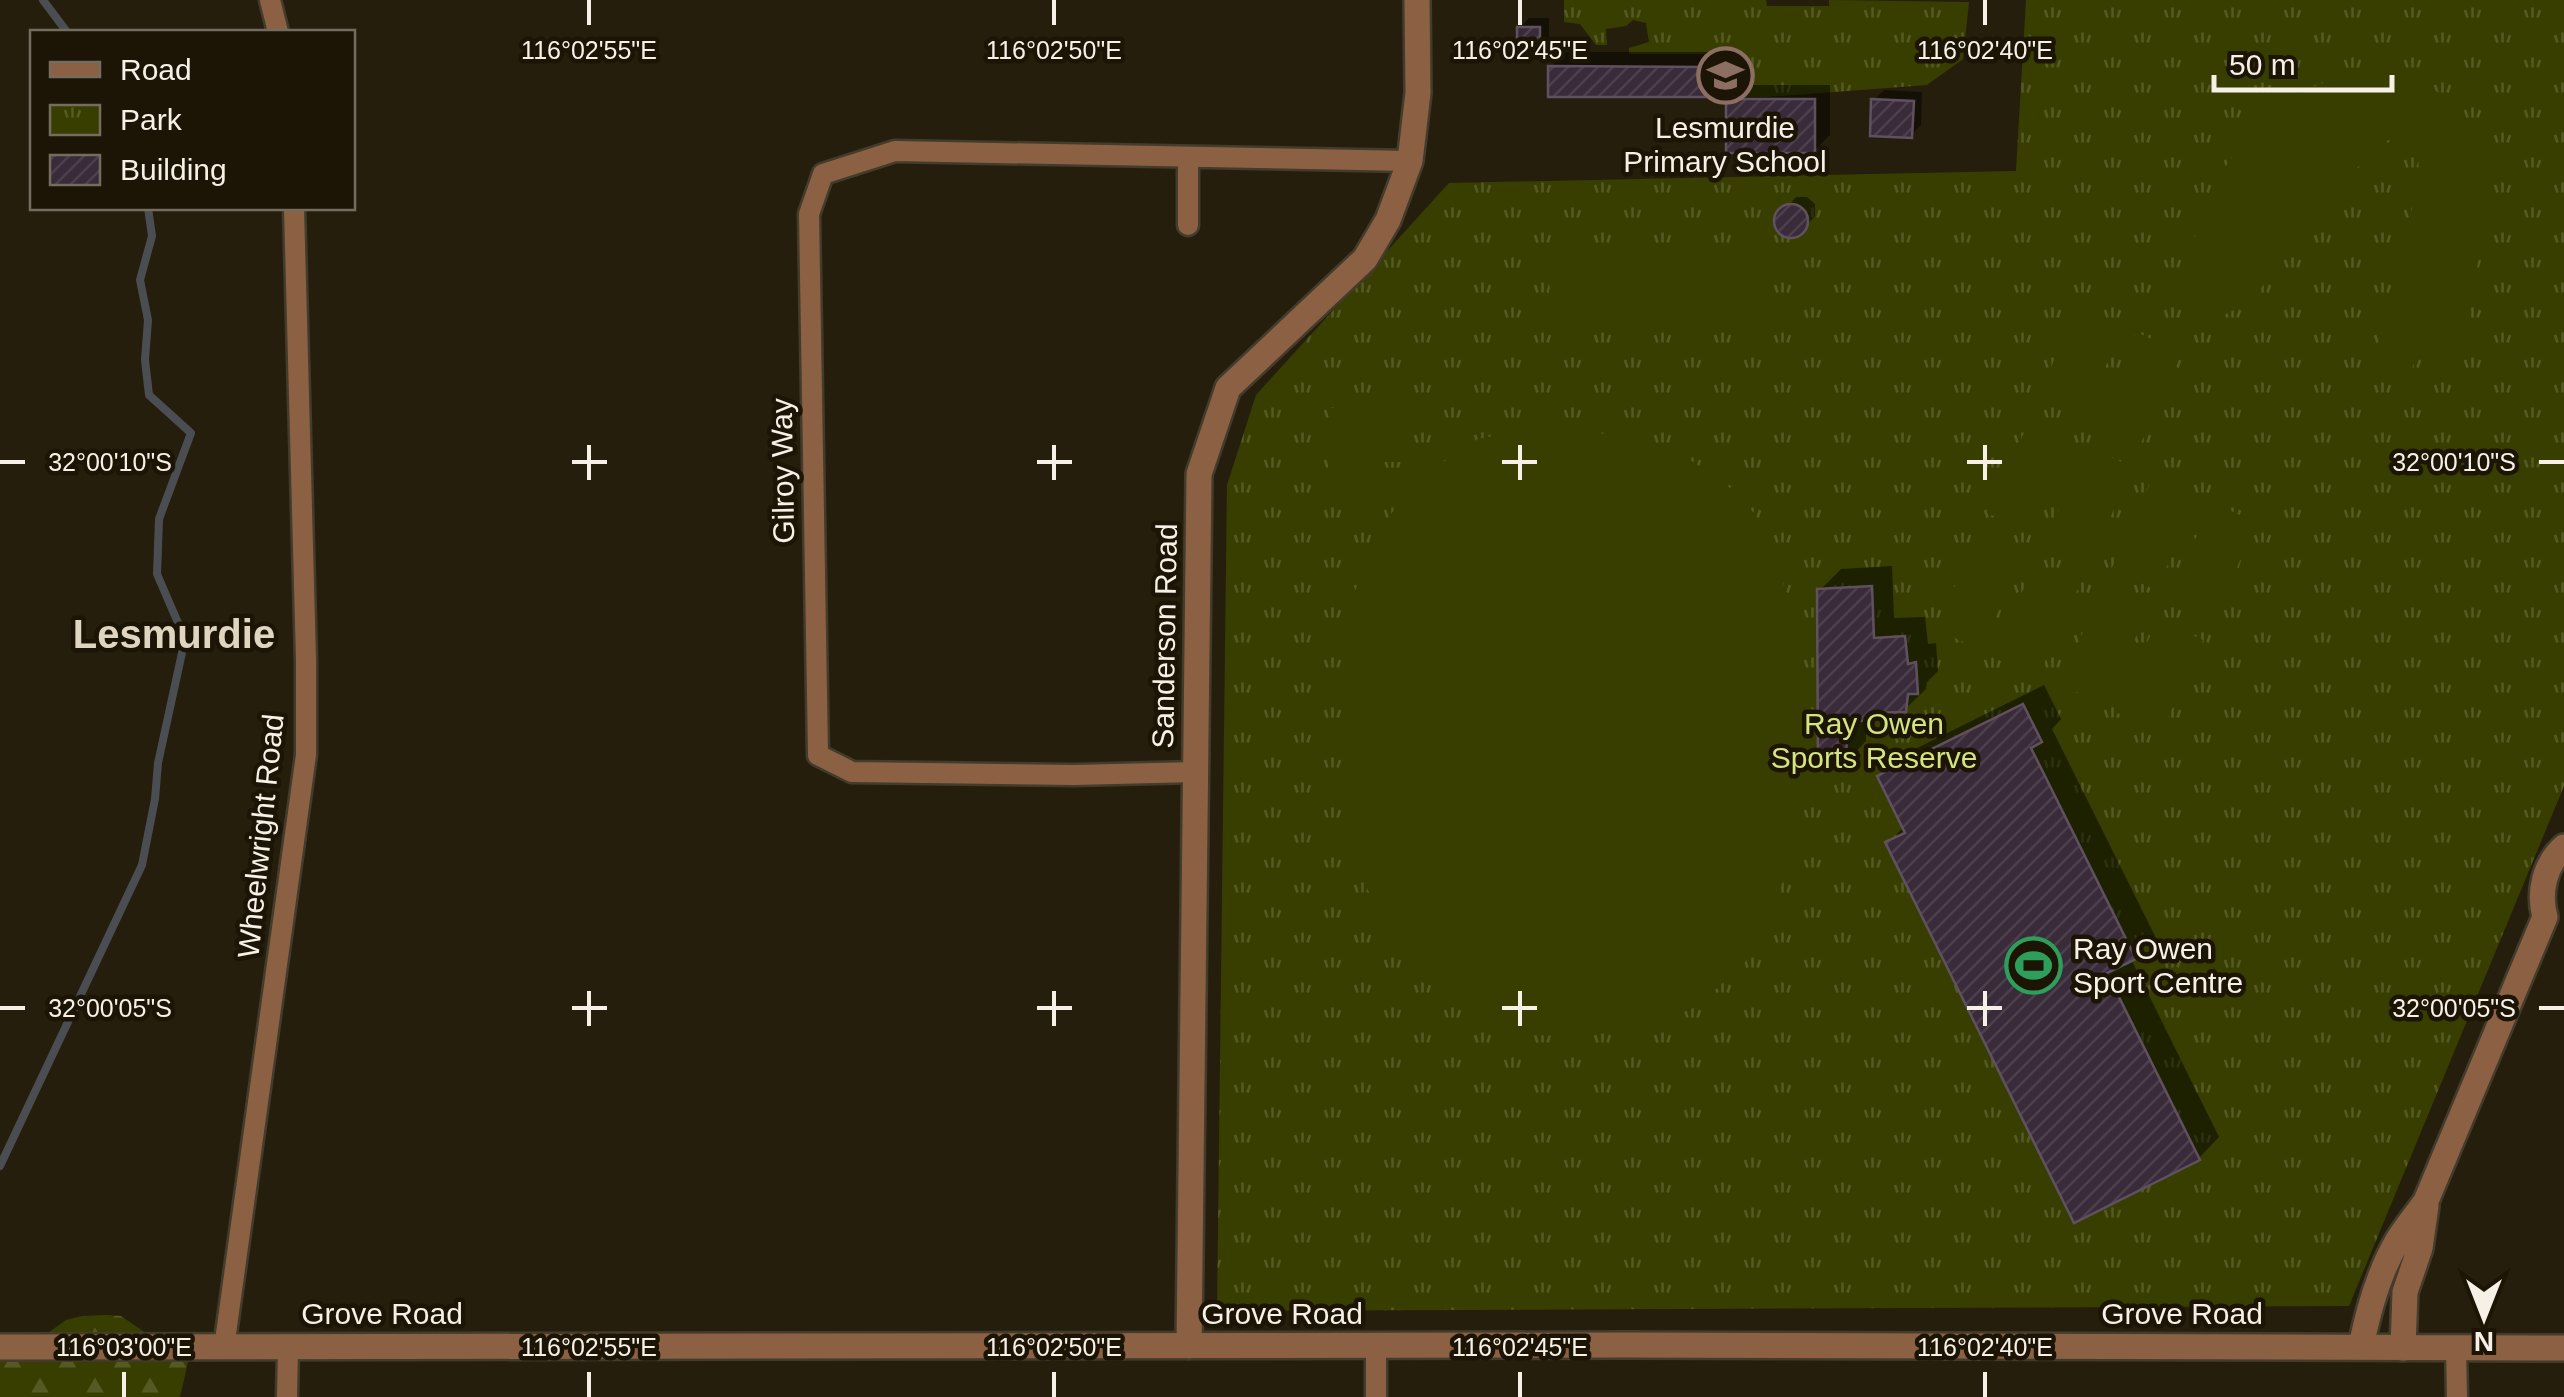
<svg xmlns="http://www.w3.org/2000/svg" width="2564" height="1397" font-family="Arial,sans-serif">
<defs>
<pattern id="forest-firs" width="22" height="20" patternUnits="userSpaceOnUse" patternTransform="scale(2.5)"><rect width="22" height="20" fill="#383e00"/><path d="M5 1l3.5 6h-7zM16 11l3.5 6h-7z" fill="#555a25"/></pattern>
<pattern id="park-tufts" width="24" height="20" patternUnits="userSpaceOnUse" patternTransform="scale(2.5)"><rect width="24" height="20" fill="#383e00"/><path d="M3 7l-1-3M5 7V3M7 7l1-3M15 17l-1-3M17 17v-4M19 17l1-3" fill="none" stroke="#555a25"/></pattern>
<pattern id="building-hatch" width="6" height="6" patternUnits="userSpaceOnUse" patternTransform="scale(2.5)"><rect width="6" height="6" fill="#392b39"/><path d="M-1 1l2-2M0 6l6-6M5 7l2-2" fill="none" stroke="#4c404c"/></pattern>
</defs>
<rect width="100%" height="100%" fill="#261e0d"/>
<path fill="url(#forest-firs)" d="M 106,1315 L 121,1316 L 156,1340 L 182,1346 L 188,1362 L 180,1397 L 0,1397 L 0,1344 L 34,1343 L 66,1320 L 82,1316 Z"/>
<path fill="url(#park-tufts)" d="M 1564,0 L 1766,0 L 1767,6 L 1829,6 L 1829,0 L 1969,2 L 1963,59 L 1927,85 L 1767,97 L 1709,98 L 1708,54 L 1629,54 L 1629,48 L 1649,42 L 1646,23 L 1633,20 L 1626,26 L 1606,29 L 1607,45 L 1596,45 L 1580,24 L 1564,22 Z
M 2026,0 L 2564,0 L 2564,786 L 2349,1306 L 1217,1311 L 1227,485 L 1256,395 L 1449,183 L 2016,171 Z"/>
<path fill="#383e00" d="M 2379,73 L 2430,86 L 2463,113 L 2483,152 L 2489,198 L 2460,366 L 2417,356 L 2407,380 L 2371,375 L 2416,192 C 2418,168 2425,149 2401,136 L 2386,141 L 2346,178 L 2304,228 L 2257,294 L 2240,307 L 2218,318 L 2195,320 L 2183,311 L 2172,286 L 2226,166 L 2260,118 L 2310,88 L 2341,76 Z
M 1550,254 L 1765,255 L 1765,322 L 1549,321 Z
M 2079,305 L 2124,326 L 2082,418 L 2037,398 Z
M 2136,332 L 2182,353 L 2140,445 L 2094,425 Z
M 1381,376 L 1408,376 L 1407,462 L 1381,462 L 1381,495 L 1328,495 L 1329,408 L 1380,408 Z
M 2030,420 L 2075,440 L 2033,533 L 1987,513 Z
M 1532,428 L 1631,436 L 1679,453 L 1723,481 L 1755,514 L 1781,569 L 1791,628 L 1797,719 L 1796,824 L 1779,895 L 1746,961 L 1698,1006 L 1640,1030 L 1578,1036 L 1525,1035 L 1486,1021 L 1429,984 L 1391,938 L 1359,871 L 1347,809 L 1344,665 L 1353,598 L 1370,545 L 1413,482 L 1478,439 Z
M 2088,447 L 2133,467 L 2091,560 L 2045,540 Z
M 2153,477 L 2199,497 L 2156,590 L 2111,570 Z
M 2212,502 L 2257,523 L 2215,616 L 2170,596 Z
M 1978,536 L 2023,557 L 1981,650 L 1935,629 Z
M 2035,564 L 2080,584 L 2038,677 L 1992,657 Z
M 2102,591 L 2147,612 L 2105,705 L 2059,684 Z
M 2158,619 L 2203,640 L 2161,733 L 2115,712 Z"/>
<path fill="#0007" d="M 1529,18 L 1549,18 L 1549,44 L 1539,54 L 1520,28 Z
M 1566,52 L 1721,52 L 1721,79 L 1706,95 L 1550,67 Z
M 1744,85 L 1830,85 L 1830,135 L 1814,151 L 1729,100 Z
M 1884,90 L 1922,92 L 1921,125 L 1911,135 L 1874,100 Z
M 1796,197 L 1807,197 L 1815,204 L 1815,216 L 1801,232 L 1787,235 L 1777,226 L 1777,219 Z
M 1892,566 L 1894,618 L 1925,617 L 1928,644 L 1936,643 L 1938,671 L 1927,682 L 1926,689 L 1905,709 L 1879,710 L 1872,717 L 1866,718 L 1866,741 L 1846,762 L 1820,590 L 1841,569 Z
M 2044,685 L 2061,719 L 2052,729 L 2155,936 L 2131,959 L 2219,1137 L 2199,1158 L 1888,843 L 1905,826 L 1880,776 L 1901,756 Z"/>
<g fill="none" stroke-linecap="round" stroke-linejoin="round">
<path stroke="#4a4e52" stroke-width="8" d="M 43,0 L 67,32
M 0,1166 L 142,865 L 155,799 L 158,763 L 185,639 L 157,574 L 159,519 L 191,433 L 149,395 L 145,360 L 148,320 L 140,280 L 152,236 L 148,208"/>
</g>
<path fill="url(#building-hatch)" stroke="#605160" stroke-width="2.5" d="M 1517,27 L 1540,27 L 1540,57 L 1517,57 Z
M 1548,66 L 1707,67 L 1707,97 L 1548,97 Z
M 1726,99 L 1815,99 L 1815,153 L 1726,153 Z
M 1871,99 L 1914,101 L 1912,138 L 1870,136 Z
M1774 221a17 17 0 1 1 34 0a17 17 0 1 1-34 0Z
M 1872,586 L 1874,638 L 1905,636 L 1908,664 L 1916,662 L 1918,694 L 1908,694 L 1906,712 L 1873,713 L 1873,720 L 1846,722 L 1847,765 L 1818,766 L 1817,589 Z
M 2023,704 L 2042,742 L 2031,748 L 2136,959 L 2107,973 L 2200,1160 L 2074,1223 L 1885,842 L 1905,833 L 1877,776 Z"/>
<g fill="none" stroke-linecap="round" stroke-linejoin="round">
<defs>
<path id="minor" d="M 270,0 L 278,32
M 1188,157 L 1188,225
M 1196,772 L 1074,775 L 852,772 L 818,755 L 809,214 L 823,174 L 895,151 L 1410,161
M 1376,1346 L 1376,1397
M 224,1348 L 306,755 L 306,660 L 294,208
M 2456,1348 L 2457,1397
M 287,1397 L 288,1347"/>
<path id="tertiary" d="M 1189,1346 L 1199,474 L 1228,388 L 1365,259 L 1388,220 L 1410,161 L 1418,93 L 1417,0
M 0,1347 L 1627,1345 L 2564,1348
M 2361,1347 C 2368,1311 2379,1272 2398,1240 C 2406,1227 2417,1214 2426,1201 L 2545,917 C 2538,892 2545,864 2564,847
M 2403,1348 L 2405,1292 L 2420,1248 L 2426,1206"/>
</defs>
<use href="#minor" stroke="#433b2b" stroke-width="25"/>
<use href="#tertiary" stroke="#433b2b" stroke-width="30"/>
<use href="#minor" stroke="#8c6143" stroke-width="20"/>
<use href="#tertiary" stroke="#8c6143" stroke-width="25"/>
</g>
<path fill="none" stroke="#f6f0e6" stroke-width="4" d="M 589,0 L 589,25M 1054,0 L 1054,25M 1520,0 L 1520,25M 1985,0 L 1985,25M 589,445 L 589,480M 1054,445 L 1054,480M 1520,445 L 1520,480M 1985,445 L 1985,480M 0,462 L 25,462M 572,462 L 607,462M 1037,462 L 1072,462M 1502,462 L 1537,462M 1967,462 L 2002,462M 2539,462 L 2564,462M 589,991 L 589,1026M 1054,991 L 1054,1026M 1520,991 L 1520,1026M 1985,991 L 1985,1026M 0,1008 L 25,1008M 572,1008 L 607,1008M 1037,1008 L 1072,1008M 1502,1008 L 1537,1008M 1967,1008 L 2002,1008M 2539,1008 L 2564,1008M 124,1372 L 124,1397M 589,1372 L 589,1397M 1054,1372 L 1054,1397M 1520,1372 L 1520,1397M 1985,1372 L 1985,1397"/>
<defs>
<symbol id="school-ring" viewBox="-11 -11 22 22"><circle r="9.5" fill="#1c1405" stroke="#8d6e63" stroke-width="1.5"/><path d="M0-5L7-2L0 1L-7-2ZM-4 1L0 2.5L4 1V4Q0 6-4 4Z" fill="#8d6e63"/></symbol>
<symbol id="stadium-ring" viewBox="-11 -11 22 22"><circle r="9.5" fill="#1c1405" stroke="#2e9e5b" stroke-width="1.5"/><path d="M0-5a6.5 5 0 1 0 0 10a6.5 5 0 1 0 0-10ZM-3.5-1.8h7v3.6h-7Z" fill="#2e9e5b"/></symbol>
</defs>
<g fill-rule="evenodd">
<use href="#school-ring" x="1694" y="44" width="63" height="63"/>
<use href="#stadium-ring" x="2002" y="934" width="63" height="63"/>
</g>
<g text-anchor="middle" stroke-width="9" stroke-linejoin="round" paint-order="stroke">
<g font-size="30" fill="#f6f0e6" stroke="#1c1405">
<text x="1725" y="138">Lesmurdie<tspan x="1725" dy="34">Primary School</tspan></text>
<text x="2073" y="959" text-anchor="start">Ray Owen<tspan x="2073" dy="34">Sport Centre</tspan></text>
</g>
<g font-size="30" fill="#f6f0e6" stroke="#1c1405">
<text transform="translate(783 471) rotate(-91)" y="10">Gilroy Way</text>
<text transform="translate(1165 636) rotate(-89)" y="10">Sanderson Road</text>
<text transform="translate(261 836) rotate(-84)" y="10">Wheelwright Road</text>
<text x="382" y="1324">Grove Road</text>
<text x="1282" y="1324">Grove Road</text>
<text x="2182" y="1324">Grove Road</text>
</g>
<g font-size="30" fill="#d4e47e" stroke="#1c1405">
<text x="1874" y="734">Ray Owen<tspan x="1874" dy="34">Sports Reserve</tspan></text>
</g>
<g font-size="40" font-weight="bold" fill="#e0d5c0" stroke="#1c1405">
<text x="174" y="648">Lesmurdie</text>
</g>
</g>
<g font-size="25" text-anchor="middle" fill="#f6f0e6" stroke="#1c1405" stroke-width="9" stroke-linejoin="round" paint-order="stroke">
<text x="589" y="59">116°02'55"E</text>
<text x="1054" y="59">116°02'50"E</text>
<text x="1520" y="59">116°02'45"E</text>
<text x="1985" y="59">116°02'40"E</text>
<text x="2454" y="471">32°00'10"S</text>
<text x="110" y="471">32°00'10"S</text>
<text x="2454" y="1017">32°00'05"S</text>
<text x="110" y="1017">32°00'05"S</text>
<text x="124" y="1356">116°03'00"E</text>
<text x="589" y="1356">116°02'55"E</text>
<text x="1054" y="1356">116°02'50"E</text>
<text x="1520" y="1356">116°02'45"E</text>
<text x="1985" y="1356">116°02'40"E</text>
</g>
<rect x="30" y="30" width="325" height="180" fill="#1c1405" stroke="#736c5f" stroke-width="2.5"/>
<rect x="50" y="62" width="50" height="15" fill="#8c6143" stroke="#736c5f" stroke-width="2.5"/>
<text x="120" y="80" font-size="30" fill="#f6f0e6">Road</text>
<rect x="50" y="105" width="50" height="30" fill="url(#park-tufts)" stroke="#736c5f" stroke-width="2.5"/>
<text x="120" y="130" font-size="30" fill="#f6f0e6">Park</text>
<rect x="50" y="155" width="50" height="30" fill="url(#building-hatch)" stroke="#736c5f" stroke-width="2.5"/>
<text x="120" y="180" font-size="30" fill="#f6f0e6">Building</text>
<g transform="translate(2484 1317) rotate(180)" stroke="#1c1405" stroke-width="8" paint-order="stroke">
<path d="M0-8L18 38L0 25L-18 38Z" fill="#f6f0e6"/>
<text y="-15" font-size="28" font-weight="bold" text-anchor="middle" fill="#f6f0e6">N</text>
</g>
<path d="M2214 75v15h178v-15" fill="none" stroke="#f6f0e6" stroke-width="5"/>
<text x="2229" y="75" font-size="30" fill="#f6f0e6" stroke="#1c1405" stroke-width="8" paint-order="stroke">50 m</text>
</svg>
